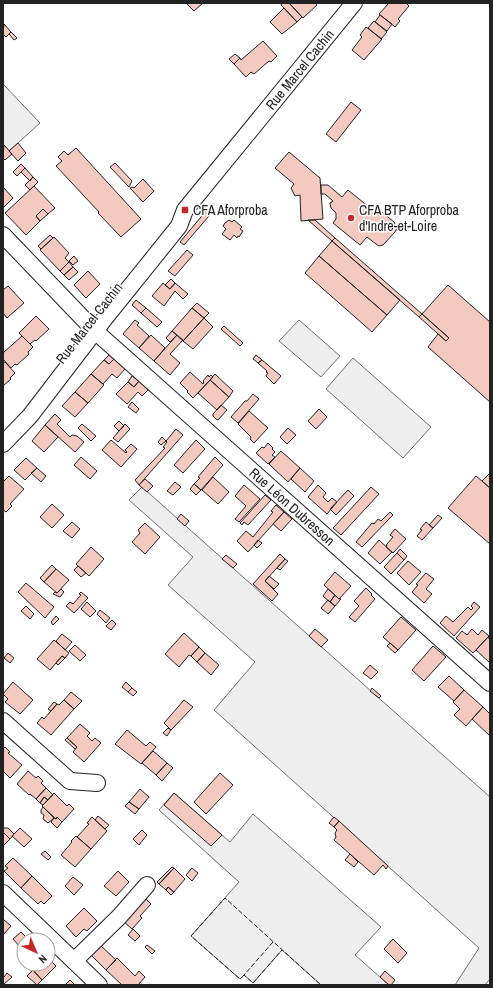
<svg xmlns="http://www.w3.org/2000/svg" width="493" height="988" font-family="'Archivo Narrow',sans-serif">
<rect width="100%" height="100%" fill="#fff"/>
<path fill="#eee" stroke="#6f6f6f" d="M 3,84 L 40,123 L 9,151 L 3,144 Z
M 299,320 L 340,356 L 321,377 L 279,341 Z
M 353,358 L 431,427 L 403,458 L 326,389 Z
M 142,487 L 490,797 L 490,979 L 485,985 L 455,985 L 479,948 L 214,710 L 255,662 L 168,585 L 193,557 L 129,500 Z
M 174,793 L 230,842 L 253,814 L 381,927 L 355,955 L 389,985 L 321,985 L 282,950 L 253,983 L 244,975 L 240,979 L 191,936 L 239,882 L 159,810 Z"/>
<path fill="#f3c9c0" stroke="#222" d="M 186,3 L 203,3 L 194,11 Z
M 282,3 L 289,3 L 302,17 L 297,22 L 281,5 Z
M 289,3 L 315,3 L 317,5 L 303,18 Z
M 389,3 L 406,3 L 409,6 L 398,19 L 400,21 L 395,27 L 379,14 Z
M 284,8 L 297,22 L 282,34 L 270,22 Z
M 380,15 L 392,24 L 387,31 L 375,22 Z
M 374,21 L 387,32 L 381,39 L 368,28 Z
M 4,24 L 11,32 L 6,37 L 3,34 Z
M 366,27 L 382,39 L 364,60 L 352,50 L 362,37 L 360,35 Z
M 11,32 L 17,38 L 14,40 L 9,34 Z
M 263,41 L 277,56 L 271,62 L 269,61 L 254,74 L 251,72 L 246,77 L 234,64 L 240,58 L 241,60 Z
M 235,54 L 240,58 L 234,64 L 229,59 Z
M 351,102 L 361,110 L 336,142 L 326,134 Z
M 18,143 L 26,153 L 18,161 L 9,151 Z
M 4,145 L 12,154 L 5,160 L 3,158 Z
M 76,148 L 141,219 L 121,237 L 98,213 L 99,212 L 56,166 L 62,161 L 58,157 L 64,151 L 68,155 Z
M 289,152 L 320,178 L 323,219 L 301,221 L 300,195 L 295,196 L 291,188 L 294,184 L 275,168 Z
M 115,163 L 132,181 L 129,187 L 110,167 Z
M 21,164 L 25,168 L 17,176 L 13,172 Z
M 25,168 L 33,177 L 30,181 L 21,172 Z
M 33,177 L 38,182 L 30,190 L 25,185 Z
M 143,179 L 154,191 L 143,202 L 130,188 L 132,187 L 134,188 Z
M 321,185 L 328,185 L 342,197 L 348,190 L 380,216 L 382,212 L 394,222 L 397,228 L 395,232 L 383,245 L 379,246 L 376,244 L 367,237 L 360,245 L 333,223 L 336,219 L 336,213 L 331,208 L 330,203 L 333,201 L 325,194 L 321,194 Z
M 34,186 L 55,208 L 48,214 L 43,209 L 36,216 L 40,221 L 26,235 L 5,213 Z
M 3,187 L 13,198 L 4,207 L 3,207 Z
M 211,205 L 215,209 L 184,245 L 180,242 Z
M 43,209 L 48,214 L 40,221 L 36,216 Z
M 229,220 L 232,222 L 234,220 L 242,227 L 240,229 L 243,231 L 239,237 L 238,236 L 237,238 L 234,235 L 230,240 L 222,234 L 226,229 L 223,226 L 225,223 Z
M 308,220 L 315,220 L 335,238 L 332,241 Z
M 50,235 L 53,238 L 41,249 L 38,246 Z
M 54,237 L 69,253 L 65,258 L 69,262 L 60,271 L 40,250 Z
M 335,238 L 422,314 L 419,317 L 332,241 Z
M 332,241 L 400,300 L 387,315 L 319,256 Z
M 187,250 L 193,255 L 175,276 L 168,271 Z
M 74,256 L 78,261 L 73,265 L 69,261 Z
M 319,256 L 387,315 L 372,332 L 305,273 Z
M 69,262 L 73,267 L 64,275 L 60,271 Z
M 73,267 L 78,272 L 69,280 L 64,275 Z
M 88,271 L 100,284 L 86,298 L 74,285 Z
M 171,279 L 175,283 L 170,289 L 165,285 Z
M 163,283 L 170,289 L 175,283 L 188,294 L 183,299 L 175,291 L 164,306 L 152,296 Z
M 448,285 L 490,322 L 490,402 L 428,347 L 438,334 L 446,341 L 449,338 L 422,314 Z
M 8,286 L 24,303 L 7,318 L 3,313 L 3,290 Z
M 136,300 L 146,308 L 141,313 L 132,305 Z
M 197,303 L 209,313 L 204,318 L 192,308 Z
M 146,308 L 162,322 L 157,327 L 141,313 Z
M 192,308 L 204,318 L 183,341 L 172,331 Z
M 422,314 L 449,338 L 446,341 L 419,317 Z
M 36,316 L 49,329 L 36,341 L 35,340 L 30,344 L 19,333 Z
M 204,318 L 213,327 L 193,349 L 183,341 Z
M 135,320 L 139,323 L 137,325 L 149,336 L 139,348 L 123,334 Z
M 224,326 L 243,343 L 240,346 L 221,329 Z
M 172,331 L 177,335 L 170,342 L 166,338 Z
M 151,335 L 165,348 L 154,361 L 139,348 Z
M 177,335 L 183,340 L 170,354 L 180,363 L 170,375 L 154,361 Z
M 22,336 L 33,347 L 28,352 L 29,354 L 17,365 L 15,364 L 11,368 L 3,359 L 3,353 Z
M 109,355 L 114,359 L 109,364 L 104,360 Z
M 256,355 L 262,360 L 258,363 L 253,359 Z
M 114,359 L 125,369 L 117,378 L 112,374 L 103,384 L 91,374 L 104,360 L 109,364 Z
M 262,360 L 281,376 L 274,384 L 266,376 L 268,373 L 266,372 L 267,371 L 258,363 Z
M 5,362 L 15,373 L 10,378 L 11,379 L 3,386 L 3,363 Z
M 190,372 L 203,384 L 204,382 L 203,381 L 208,375 L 209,377 L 211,375 L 213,377 L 193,398 L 187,392 L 188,391 L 180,383 Z
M 91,374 L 104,385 L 88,403 L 75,392 Z
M 215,374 L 233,391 L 229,397 L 210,380 Z
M 132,376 L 139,381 L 134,387 L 128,382 Z
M 210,380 L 229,397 L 217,410 L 198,393 Z
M 139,381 L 148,390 L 142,396 L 138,392 L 127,404 L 116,394 L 128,382 L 134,387 Z
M 75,392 L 88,403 L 75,417 L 62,406 Z
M 253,394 L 259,399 L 238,423 L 231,417 L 245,401 L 247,401 Z
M 132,402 L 139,409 L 136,413 L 128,407 Z
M 221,405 L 227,410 L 218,420 L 216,419 L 213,416 L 213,414 Z
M 319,409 L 327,417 L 316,429 L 308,421 Z
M 249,411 L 268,428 L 254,443 L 250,439 L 251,437 L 238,424 Z
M 55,414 L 61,420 L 57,424 L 70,437 L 72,435 L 77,436 L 84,442 L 75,452 L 45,425 Z
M 119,421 L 124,426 L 119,431 L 114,426 Z
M 82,424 L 96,436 L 91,441 L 78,428 Z
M 125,424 L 130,429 L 118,442 L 113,438 Z
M 45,425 L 58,437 L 44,452 L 32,441 Z
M 288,428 L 296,435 L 287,444 L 280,437 Z
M 176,429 L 183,435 L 139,485 L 135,480 L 165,448 L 163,447 L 167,442 L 166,441 Z
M 162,437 L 166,441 L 161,445 L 158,442 Z
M 111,440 L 126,453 L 127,452 L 125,450 L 131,444 L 137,449 L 121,467 L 102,450 Z
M 196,440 L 205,449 L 183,473 L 174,465 Z
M 268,443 L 273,448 L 272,449 L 275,452 L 272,455 L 275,457 L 268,464 L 256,453 L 262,447 L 264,448 Z
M 281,451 L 300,468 L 288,482 L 269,464 Z
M 81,457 L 97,471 L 90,479 L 74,465 Z
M 215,457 L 223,465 L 201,490 L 194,484 L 200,478 L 198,477 Z
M 26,458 L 37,468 L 25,480 L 14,470 Z
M 37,468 L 46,476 L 41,482 L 31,473 Z
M 300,468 L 314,481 L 305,492 L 291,479 Z
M 490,473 L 490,488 L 482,481 Z
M 9,476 L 24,489 L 10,504 L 12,506 L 6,512 L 3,510 L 3,482 Z
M 476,476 L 490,488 L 490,544 L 448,508 Z
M 213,477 L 229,492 L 218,504 L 202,490 Z
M 145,479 L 153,486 L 147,492 L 139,485 Z
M 175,482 L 181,487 L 173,495 L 167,491 Z
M 194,484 L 201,490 L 196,495 L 190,489 Z
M 244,485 L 260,499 L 239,522 L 235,519 L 246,506 L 235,496 Z
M 318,485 L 326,493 L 323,497 L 328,502 L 332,498 L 337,502 L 327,514 L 308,497 Z
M 371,487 L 379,494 L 341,535 L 333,528 Z
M 348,490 L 354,496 L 336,515 L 330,509 Z
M 265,495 L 271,500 L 248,525 L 244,522 L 242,525 L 240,523 Z
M 52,504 L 64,515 L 52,528 L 40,517 Z
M 276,505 L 284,512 L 248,552 L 237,541 L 246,531 L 253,537 L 273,512 L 271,511 Z
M 284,512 L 292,519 L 281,531 L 273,524 Z
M 390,512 L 393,515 L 362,547 L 356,542 L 372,523 L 374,524 L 378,519 L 381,521 Z
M 181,514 L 189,521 L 185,526 L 177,519 Z
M 438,515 L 442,518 L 433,528 L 429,525 Z
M 72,522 L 80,529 L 72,538 L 63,531 Z
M 426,522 L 433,528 L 422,540 L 417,536 L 422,530 L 420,529 Z
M 145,523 L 160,537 L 145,554 L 132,542 L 140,533 L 138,530 Z
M 395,529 L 406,539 L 393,553 L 386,547 L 387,544 L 393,537 L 390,535 Z
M 258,540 L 262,543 L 257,548 L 254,545 Z
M 379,540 L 392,552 L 380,564 L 368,553 Z
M 91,547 L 104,559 L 89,576 L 76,564 Z
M 400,549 L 407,556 L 404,560 L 397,553 Z
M 397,553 L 404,560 L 391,574 L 384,567 Z
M 280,554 L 285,559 L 265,581 L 278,594 L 272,601 L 253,584 Z
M 226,555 L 237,564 L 233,568 L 222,559 Z
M 285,559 L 288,561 L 280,570 L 277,568 Z
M 408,561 L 421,572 L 409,585 L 397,573 Z
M 52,565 L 56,569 L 44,582 L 40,578 Z
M 78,566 L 86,573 L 81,577 L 74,570 Z
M 56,569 L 69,580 L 57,593 L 44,582 Z
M 335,572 L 351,586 L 339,599 L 324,585 Z
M 426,573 L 434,579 L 426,589 L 432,594 L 424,603 L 412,592 L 418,585 L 416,584 Z
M 269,576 L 279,584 L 274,589 L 265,581 Z
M 26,583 L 54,607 L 45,618 L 18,592 Z
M 366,588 L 372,594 L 371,595 L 375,599 L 355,622 L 349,617 L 359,606 L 354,601 Z
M 61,589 L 64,592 L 60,597 L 53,594 L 55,592 L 57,593 Z
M 328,589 L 335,595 L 330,602 L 323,596 Z
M 81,592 L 88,598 L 74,613 L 66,606 L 70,602 L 73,604 L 81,595 L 79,594 Z
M 335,595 L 339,599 L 341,599 L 335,606 L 330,602 Z
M 328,600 L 335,606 L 328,614 L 321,608 Z
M 87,602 L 96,611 L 90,617 L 81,609 Z
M 474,602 L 480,607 L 454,636 L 440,623 L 446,616 L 453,622 L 468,607 L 471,610 L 473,608 L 471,606 Z
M 26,606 L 34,614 L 30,619 L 21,611 Z
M 100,610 L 110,618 L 106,623 L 97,614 Z
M 56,616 L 59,619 L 53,625 L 51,622 Z
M 401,617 L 416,630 L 398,650 L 383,637 Z
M 112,620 L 116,624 L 111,630 L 106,626 Z
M 315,629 L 328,640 L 321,647 L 309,636 Z
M 472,629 L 478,635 L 482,630 L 489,636 L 473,653 L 456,638 L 462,631 L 467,635 Z
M 184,633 L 199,647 L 191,656 L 189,655 L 179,667 L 165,654 Z
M 62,634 L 72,642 L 65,650 L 56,641 Z
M 488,637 L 490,640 L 490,663 L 476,650 Z
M 54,640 L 69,653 L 65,658 L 62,656 L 50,670 L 37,659 Z
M 390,643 L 398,650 L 395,653 L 387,646 Z
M 75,645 L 86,655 L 80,661 L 69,651 Z
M 433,646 L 446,657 L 424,681 L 412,670 Z
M 199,647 L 205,653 L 197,662 L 191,656 Z
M 8,653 L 14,658 L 10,663 L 4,658 Z
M 205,653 L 219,665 L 211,675 L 197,662 Z
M 62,656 L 65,658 L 58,665 L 56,663 Z
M 370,665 L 378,672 L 371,679 L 363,673 Z
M 449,676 L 464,690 L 454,701 L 438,687 Z
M 13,682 L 33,700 L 20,714 L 5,702 L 8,699 L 3,694 Z
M 126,682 L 132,688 L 128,692 L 122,687 Z
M 132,688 L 137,692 L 133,696 L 128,692 Z
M 372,688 L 381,696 L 379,698 L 370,691 Z
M 464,690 L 483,707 L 466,726 L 454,715 L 460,709 L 453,702 Z
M 71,692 L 82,701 L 74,709 L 64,700 Z
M 64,700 L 74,709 L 51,735 L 37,723 L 42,717 L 44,719 L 57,704 L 59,705 Z
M 184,700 L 193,707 L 171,730 L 164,723 Z
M 54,702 L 57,704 L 51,711 L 48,709 Z
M 483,707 L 490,714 L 490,736 L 472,719 Z
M 80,724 L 90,733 L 87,736 L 92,741 L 95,738 L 101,743 L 84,762 L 73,752 L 77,747 L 67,738 Z
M 168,728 L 171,730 L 167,736 L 163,733 Z
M 127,730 L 146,746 L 150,742 L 156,747 L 141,764 L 115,744 Z
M 67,738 L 77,747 L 75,749 L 65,740 Z
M 5,747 L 10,752 L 8,753 L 22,765 L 10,778 L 3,771 L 3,749 Z
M 153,751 L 167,763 L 156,775 L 142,763 Z
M 167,763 L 173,768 L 162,781 L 156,775 Z
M 28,771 L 36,778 L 38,776 L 43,781 L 41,783 L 46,788 L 36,799 L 30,794 L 29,795 L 17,784 Z
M 220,773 L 233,785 L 206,814 L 194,802 Z
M 46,788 L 53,795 L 48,800 L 44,797 L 40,803 L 36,799 Z
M 140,789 L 149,797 L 139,809 L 129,802 Z
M 54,793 L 67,806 L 69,804 L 74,809 L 62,822 L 57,817 L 56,819 L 42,806 Z
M 174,793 L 222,835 L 211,846 L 164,805 Z
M 44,797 L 48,800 L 43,805 L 40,803 Z
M 129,802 L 139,809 L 135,814 L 125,806 Z
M 43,807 L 54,818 L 48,823 L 43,819 L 44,815 L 41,813 L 41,810 Z
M 98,816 L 109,825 L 105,829 L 95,820 Z
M 57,817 L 62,822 L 57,828 L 51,822 L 54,818 L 56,819 Z
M 92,817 L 107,831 L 91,849 L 77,837 L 89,824 L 87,823 Z
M 334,817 L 339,821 L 334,827 L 329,823 Z
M 339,821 L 388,866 L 386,869 L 383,865 L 374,875 L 334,840 L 336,837 L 335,833 L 337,830 L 334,827 Z
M 3,828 L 8,828 L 14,834 L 10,839 L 3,832 Z
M 20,828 L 32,839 L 24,847 L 12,836 Z
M 142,830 L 147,835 L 139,845 L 133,839 Z
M 3,832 L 10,839 L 3,846 Z
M 76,836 L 91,849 L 75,867 L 61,855 L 72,842 L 71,841 Z
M 45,851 L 51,857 L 48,860 L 41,854 Z
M 350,854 L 358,862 L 354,867 L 345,860 Z
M 13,858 L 32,876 L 21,888 L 4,871 L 8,868 L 5,866 Z
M 172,867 L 174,868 L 159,884 L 157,882 Z
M 174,868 L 185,879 L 174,892 L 168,887 L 166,890 L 159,884 Z
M 192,868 L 198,873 L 192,881 L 186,875 Z
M 118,871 L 129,882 L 116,896 L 104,886 Z
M 32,876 L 52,896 L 44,904 L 41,901 L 38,904 L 21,888 Z
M 73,877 L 83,885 L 74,895 L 65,886 Z
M 168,887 L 174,892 L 171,895 L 166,890 Z
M 144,897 L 151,904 L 140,916 L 142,918 L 132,929 L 123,921 Z
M 84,908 L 97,921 L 87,931 L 84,929 L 76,937 L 66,926 Z
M 3,919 L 11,926 L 3,935 Z
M 133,929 L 140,936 L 135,941 L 128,935 Z
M 21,932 L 29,940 L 24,940 L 24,945 L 21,948 L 13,939 Z
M 393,939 L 407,953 L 398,963 L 384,949 Z
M 99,944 L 116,960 L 106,970 L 89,953 Z
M 147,945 L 155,951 L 152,954 L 145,947 Z
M 48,958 L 56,966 L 42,980 L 28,965 L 30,964 L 48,964 Z
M 117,958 L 135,976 L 139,971 L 145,977 L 138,985 L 122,985 L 106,970 Z
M 33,970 L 42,980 L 37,985 L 27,976 Z
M 385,971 L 395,980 L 391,985 L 389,985 L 380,977 Z
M 7,973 L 12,977 L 3,985 L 3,976 L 4,977 Z
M 70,980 L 75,985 L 65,985 Z"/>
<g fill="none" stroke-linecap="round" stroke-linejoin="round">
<defs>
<g id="minor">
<path id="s1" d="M 3,235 L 95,331 L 490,683"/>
<path id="s2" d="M 3,444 L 30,416 L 105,318 L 179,226 L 185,210 L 354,3"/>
<path d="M 3,721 L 70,781 L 97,783"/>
<path d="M 3,893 L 99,985"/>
<path d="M 74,961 L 119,917 L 147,885"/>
</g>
</defs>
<use href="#minor" stroke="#222" stroke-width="18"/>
<use href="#minor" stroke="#fff" stroke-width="16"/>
<path stroke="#222" stroke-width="1" stroke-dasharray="5 2" stroke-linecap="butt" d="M 273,942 L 244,975 L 253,983 L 282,950
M 244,975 L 240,979 L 191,936 L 225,898 L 321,985"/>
</g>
<g fill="#c62828" stroke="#fff" stroke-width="1.5">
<rect x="181" y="206" width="8" height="8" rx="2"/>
<circle cx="351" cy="218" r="4"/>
</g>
<g text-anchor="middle" stroke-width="3" stroke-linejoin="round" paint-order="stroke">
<g font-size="14" fill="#222" stroke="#fff">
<text dy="5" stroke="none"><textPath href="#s2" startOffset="479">Rue Marcel Cachin</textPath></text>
<text transform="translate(89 323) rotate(-52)" y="5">Rue Marcel Cachin</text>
<text dy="5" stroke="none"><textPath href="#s1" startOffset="397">Rue Léon Dubresson</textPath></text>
</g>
<g font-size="14" fill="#222" stroke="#fff" text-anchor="start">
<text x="193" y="215">CFA Aforproba</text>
<text x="359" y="215">CFA BTP Aforproba<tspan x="359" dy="16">d'Indre-et-Loire</tspan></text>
</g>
</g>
<rect width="493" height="988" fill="none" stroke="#222222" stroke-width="8"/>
<g transform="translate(36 952) rotate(136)"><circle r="19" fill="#ffffff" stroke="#a7a7a7"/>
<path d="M0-3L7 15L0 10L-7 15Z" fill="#c62828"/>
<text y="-6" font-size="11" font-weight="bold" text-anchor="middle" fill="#222222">N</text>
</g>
</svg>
